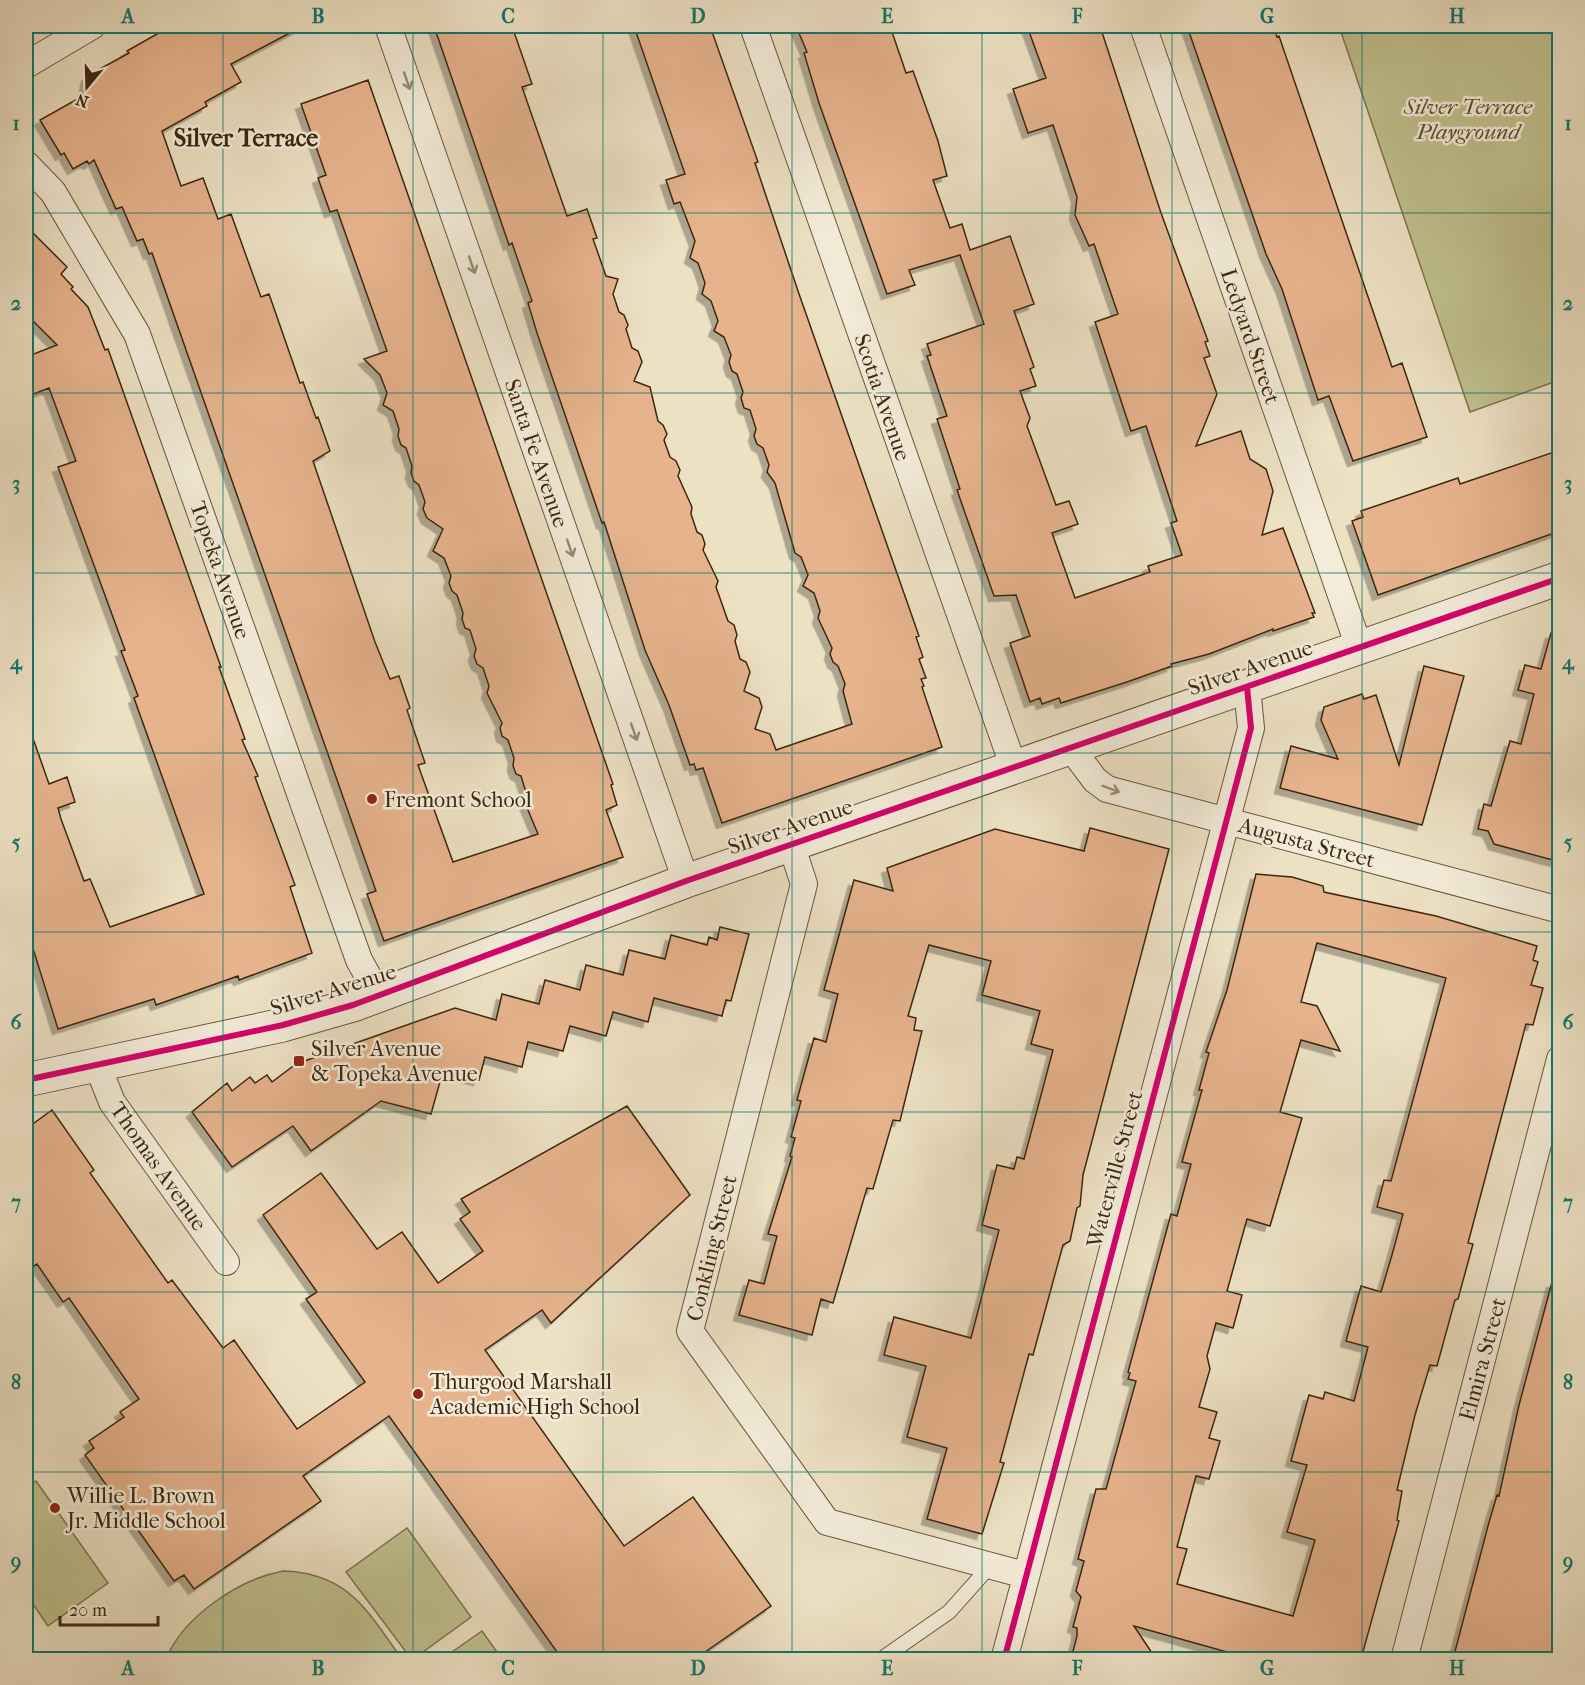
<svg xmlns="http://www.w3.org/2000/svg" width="1585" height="1685" font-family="'IM FELL French Canon',serif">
<defs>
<filter id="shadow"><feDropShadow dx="-5.5" dy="5.5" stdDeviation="0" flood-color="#0004"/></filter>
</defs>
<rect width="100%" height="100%" fill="#ede1c4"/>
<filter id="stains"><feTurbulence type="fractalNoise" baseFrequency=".00333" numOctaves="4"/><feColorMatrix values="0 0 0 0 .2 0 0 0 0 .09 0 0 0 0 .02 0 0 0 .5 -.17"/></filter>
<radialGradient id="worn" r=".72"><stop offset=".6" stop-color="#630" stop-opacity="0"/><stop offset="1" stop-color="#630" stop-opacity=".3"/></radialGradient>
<path fill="#c0c18f" stroke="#7e7450" stroke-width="1.5" d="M 1339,26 L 1559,26 L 1559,397 L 1554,382 L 1470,412 Z
M 36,1481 L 108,1583 L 48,1626 L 26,1594 L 26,1488 Z
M 407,1528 L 471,1617 L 412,1660 L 346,1572 Z
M 283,1571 C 349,1573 367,1611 402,1659 L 166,1659 C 183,1617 239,1579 283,1571 Z
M 482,1631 L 502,1659 L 442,1659 Z"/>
<path fill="#e6b38d" stroke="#3d2711" stroke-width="1.5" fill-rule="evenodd" filter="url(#shadow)" d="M 171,26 L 303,26 L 231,64 L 241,82 L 205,102 L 207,106 L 162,131 L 181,186 L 203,178 L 218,219 L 231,214 L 261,297 L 269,294 L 300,383 L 303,382 L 316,418 L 318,417 L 330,451 L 313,461 L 375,642 L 390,679 L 399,676 L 410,708 L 407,710 L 425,763 L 418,765 L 453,862 L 538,834 L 525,803 L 527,796 L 521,776 L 516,774 L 513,766 L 514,758 L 508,740 L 502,736 L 500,728 L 502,723 L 487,693 L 489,686 L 483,668 L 477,664 L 474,656 L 476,649 L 470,630 L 465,628 L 462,619 L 463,613 L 457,595 L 452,591 L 449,583 L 451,576 L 444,558 L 433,551 L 443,529 L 427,518 L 423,509 L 425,502 L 419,485 L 414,481 L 411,473 L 412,466 L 406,448 L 401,445 L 398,436 L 399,429 L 393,411 L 383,405 L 387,393 L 380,375 L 364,359 L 387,351 L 337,210 L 330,212 L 318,178 L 326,175 L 301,104 L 368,80 L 613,784 L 611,785 L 617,805 L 606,810 L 623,857 L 384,941 L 367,894 L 376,891 L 152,253 L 149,254 L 143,239 L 137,241 L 122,207 L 116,209 L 94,160 L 89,164 L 87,161 L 73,169 L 64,153 L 61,155 L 40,120 L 83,96 L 87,76 L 129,53 L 127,51 Z
M 434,26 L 512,26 L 532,84 L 522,87 L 567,216 L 587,209 L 597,238 L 593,239 L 606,276 L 618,279 L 613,294 L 619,312 L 624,315 L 628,325 L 626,329 L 632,348 L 638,351 L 642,362 L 634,381 L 650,387 L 658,421 L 663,425 L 667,434 L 664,440 L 670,457 L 676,461 L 680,470 L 678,476 L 692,507 L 691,514 L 697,532 L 702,535 L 705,544 L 703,550 L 718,581 L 716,587 L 728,621 L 734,625 L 737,635 L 735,641 L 740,659 L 746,662 L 750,672 L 744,691 L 759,698 L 762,707 L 755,729 L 770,734 L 776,750 L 852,724 L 843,691 L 845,684 L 838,666 L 833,662 L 830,654 L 832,648 L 818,618 L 820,611 L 814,593 L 803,586 L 808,575 L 801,557 L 795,553 L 775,483 L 767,472 L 769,465 L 763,448 L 757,444 L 754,436 L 756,429 L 750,410 L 744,408 L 741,398 L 743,392 L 737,374 L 732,371 L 729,362 L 731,355 L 724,337 L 714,331 L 718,321 L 711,301 L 702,294 L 705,283 L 698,263 L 690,258 L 695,241 L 680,202 L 674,204 L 666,180 L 685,174 L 634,26 L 710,26 L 758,162 L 755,163 L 798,291 L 919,636 L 916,637 L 923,657 L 919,659 L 926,678 L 921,679 L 924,686 L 922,687 L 942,747 L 722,823 L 703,768 L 696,770 L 694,764 L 690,765 L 669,705 L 645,650 L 604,522 L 602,523 L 537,333 L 528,303 L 532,301 L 512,243 L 509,245 Z
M 796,26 L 890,26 L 906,73 L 913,71 L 938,141 L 947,176 L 933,180 L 950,228 L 962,224 L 970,250 L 1010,236 L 1034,304 L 1014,311 L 1034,367 L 1030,369 L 1036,386 L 1020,391 L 1030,418 L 1027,426 L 1056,505 L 1069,501 L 1078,524 L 1052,533 L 1075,598 L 1150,572 L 1148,566 L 1182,555 L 1171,523 L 1177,521 L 1146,426 L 1131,431 L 1095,322 L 1118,314 L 1094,244 L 1089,246 L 1075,215 L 1077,197 L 1053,125 L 1028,133 L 1013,89 L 1046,78 L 1027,26 L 1100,26 L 1161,213 L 1208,341 L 1205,342 L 1210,356 L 1204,358 L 1217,394 L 1196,446 L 1241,431 L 1250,459 L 1266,469 L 1273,491 L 1262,535 L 1283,528 L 1315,613 L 1312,613 L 1314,617 L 1273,631 L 1273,629 L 1209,654 L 1171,664 L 1172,666 L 1127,682 L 1061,703 L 1059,698 L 1042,704 L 1040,698 L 1030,702 L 1010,643 L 1030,636 L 1016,595 L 994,596 L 957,490 L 960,489 L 937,419 L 947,416 L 927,356 L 931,355 L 927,344 L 984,324 L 960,255 L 909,270 L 915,285 L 887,294 L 819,103 L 804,53 L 807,52 Z
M 1187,26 L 1273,26 L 1277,37 L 1279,36 L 1392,367 L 1402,363 L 1427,437 L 1353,461 L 1329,396 L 1318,400 L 1282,289 L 1266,254 Z
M 26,226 L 67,267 L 61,274 L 73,287 L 71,289 L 88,307 L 105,350 L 108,349 L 221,667 L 219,667 L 245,739 L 242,740 L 258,776 L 255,777 L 295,885 L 290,887 L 312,953 L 239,980 L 238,976 L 156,1005 L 154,999 L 58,1029 L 26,926 L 26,728 L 29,727 L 49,784 L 67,777 L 75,802 L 58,808 L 61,819 L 84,881 L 90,879 L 110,927 L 204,894 L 134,698 L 138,696 L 121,651 L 125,650 L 58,467 L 76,461 L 49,388 L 26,397 L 26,357 L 57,345 L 26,314 Z
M 1560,450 L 1560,531 L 1378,595 L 1352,521 L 1363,517 L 1361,511 L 1458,478 L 1460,484 Z
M 1551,633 L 1560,634 L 1560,862 L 1494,844 L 1488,831 L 1478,829 L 1484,804 L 1491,806 L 1510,741 L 1521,744 L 1534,694 L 1518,690 L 1525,665 L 1541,669 Z
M 1424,666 L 1464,676 L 1422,825 L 1280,788 L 1291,746 L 1338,759 L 1321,720 L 1324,707 L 1362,694 L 1364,699 L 1376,695 L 1399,765 Z
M 1090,828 L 1169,849 L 1083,1175 L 1080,1206 L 1077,1208 L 1070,1241 L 1063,1245 L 1033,1355 L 1029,1354 L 1000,1462 L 1004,1463 L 982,1534 L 927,1519 L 947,1448 L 907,1437 L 926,1366 L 884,1355 L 894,1317 L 971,1338 L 999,1230 L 982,1225 L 997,1165 L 1014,1169 L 1017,1157 L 1024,1159 L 1053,1050 L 1031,1044 L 1040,1011 L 982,995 L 991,961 L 929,945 L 908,1016 L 916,1018 L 914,1030 L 922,1031 L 900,1121 L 893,1120 L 873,1189 L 867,1188 L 833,1303 L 821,1299 L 812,1335 L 739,1315 L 749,1280 L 764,1284 L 777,1236 L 768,1234 L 792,1157 L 790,1156 L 795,1138 L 791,1137 L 801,1101 L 797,1100 L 814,1038 L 826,1042 L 838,994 L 824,990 L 854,880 L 893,891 L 887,868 L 995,829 L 1084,851 Z
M 1256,874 L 1292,877 L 1323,886 L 1324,892 L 1436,916 L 1537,946 L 1533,960 L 1538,962 L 1531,985 L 1543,988 L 1533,1025 L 1526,1024 L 1468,1243 L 1473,1244 L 1458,1299 L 1455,1300 L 1437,1366 L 1430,1365 L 1415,1415 L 1397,1490 L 1402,1491 L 1397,1520 L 1399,1521 L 1361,1659 L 1252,1659 L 1134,1626 L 1156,1659 L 1071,1659 L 1077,1636 L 1077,1628 L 1073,1627 L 1081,1597 L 1076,1591 L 1084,1561 L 1078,1559 L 1096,1489 L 1106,1489 L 1136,1381 L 1128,1379 L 1130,1373 L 1128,1372 L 1171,1214 L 1177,1216 L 1191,1164 L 1182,1162 L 1202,1090 L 1199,1090 L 1209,1053 L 1206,1052 L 1227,990 ZM 1317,943 L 1446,978 L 1391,1181 L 1384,1180 L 1377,1207 L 1403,1214 L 1392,1255 L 1381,1292 L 1361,1286 L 1346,1341 L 1368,1347 L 1354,1401 L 1325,1392 L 1323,1399 L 1309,1395 L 1291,1461 L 1307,1465 L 1287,1532 L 1315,1540 L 1293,1616 L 1177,1584 L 1187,1549 L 1177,1547 L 1196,1476 L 1209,1479 L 1220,1441 L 1209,1438 L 1217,1412 L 1199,1407 L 1210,1369 L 1207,1356 L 1216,1323 L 1233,1328 L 1242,1295 L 1227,1291 L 1247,1219 L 1270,1226 L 1302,1118 L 1280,1112 L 1301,1040 L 1340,1051 L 1317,1006 L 1301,1002 Z
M 720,927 L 749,934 L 731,1001 L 726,1000 L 722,1016 L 654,998 L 648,1022 L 613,1012 L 606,1036 L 570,1026 L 563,1051 L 528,1042 L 522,1067 L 485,1057 L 479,1080 L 443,1071 L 431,1114 L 381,1101 L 311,1151 L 293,1126 L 232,1167 L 192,1112 L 227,1083 L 232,1091 L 250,1077 L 255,1083 L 267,1075 L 272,1082 L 296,1064 L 455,1008 L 496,1020 L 502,994 L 539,1004 L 545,980 L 580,990 L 586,965 L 623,975 L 629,950 L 665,959 L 671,935 L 707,945 L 709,937 L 717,940 Z
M 627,1106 L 690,1195 L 551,1323 L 542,1310 L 485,1350 L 624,1546 L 693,1497 L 771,1606 L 695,1659 L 562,1659 L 389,1416 L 303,1476 L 321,1501 L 194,1589 L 184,1575 L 174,1581 L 85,1455 L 94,1448 L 89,1441 L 124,1417 L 120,1412 L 139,1399 L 69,1298 L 63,1302 L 37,1264 L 26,1271 L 26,1129 L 52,1110 L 94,1170 L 90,1173 L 168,1283 L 172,1280 L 223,1348 L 234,1340 L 297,1429 L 365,1382 L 306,1299 L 317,1292 L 263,1215 L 321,1173 L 377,1249 L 402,1232 L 438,1283 L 483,1251 L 460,1219 L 470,1212 L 461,1199 Z
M 1552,1282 L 1560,1284 L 1560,1659 L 1453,1659 L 1488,1526 L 1497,1495 L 1499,1496 L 1519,1405 Z"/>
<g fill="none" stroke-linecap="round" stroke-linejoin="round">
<defs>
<path id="service" d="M 880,1660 L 949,1612 L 990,1566"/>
<path id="minor" d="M 388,26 L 686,881
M 753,26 L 1014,768
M 1143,26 L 1359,647
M 26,65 L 92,26
M 26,164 L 53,192 L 137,334 L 359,960 L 379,996
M 1071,748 L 1095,780 L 1107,789 L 1560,910
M 791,844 L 804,884 L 690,1331 L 827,1522 L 1025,1575
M 98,1067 L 112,1102 L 226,1262
M 1004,1660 L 1251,728 L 1247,687
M 1404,1660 L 1560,1059"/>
<path id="tertiary" d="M 26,1080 L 283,1025 L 353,1005 L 686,881 L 1560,578"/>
</defs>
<use href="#service" stroke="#69563e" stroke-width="16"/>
<use href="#minor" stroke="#69563e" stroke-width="28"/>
<use href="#tertiary" stroke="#69563e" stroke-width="35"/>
<use href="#service" stroke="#f3ecd9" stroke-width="14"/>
<use href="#minor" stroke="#f3ecd9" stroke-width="26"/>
<use href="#tertiary" stroke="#f3ecd9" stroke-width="33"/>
<defs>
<path id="cycleway" d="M 26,1080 L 283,1025 L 353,1005 L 686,881 L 1560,578
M 1004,1660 L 1251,728 L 1247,687"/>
</defs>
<use href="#cycleway" stroke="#f3ecd9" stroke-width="10"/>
<use href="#cycleway" stroke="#d6006c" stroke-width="6"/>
</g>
<defs><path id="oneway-shaft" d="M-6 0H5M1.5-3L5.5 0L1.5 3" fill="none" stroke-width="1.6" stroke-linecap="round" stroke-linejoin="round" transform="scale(1.5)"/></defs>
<g stroke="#988a75">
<use href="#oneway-shaft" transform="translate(407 81) rotate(71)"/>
<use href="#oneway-shaft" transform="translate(472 265) rotate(71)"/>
<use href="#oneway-shaft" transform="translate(570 548) rotate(71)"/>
<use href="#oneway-shaft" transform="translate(634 732) rotate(71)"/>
<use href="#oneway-shaft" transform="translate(1111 789) rotate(21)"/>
</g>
<path fill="none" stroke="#0f766e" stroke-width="1.5" stroke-opacity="0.55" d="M 223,26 L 223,1660M 413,26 L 413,1660M 603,26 L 603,1660M 792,26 L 792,1660M 982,26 L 982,1660M 1172,26 L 1172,1660M 1362,26 L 1362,1660M 26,213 L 1560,213M 26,393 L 1560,393M 26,573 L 1560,573M 26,753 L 1560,753M 26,932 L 1560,932M 26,1112 L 1560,1112M 26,1292 L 1560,1292M 26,1472 L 1560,1472"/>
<g fill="#8f2418" stroke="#f3ecd9" stroke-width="2">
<circle cx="372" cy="799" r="6"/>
<rect x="293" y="1055" width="12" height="12" rx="3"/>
<circle cx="418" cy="1394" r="6"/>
<circle cx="55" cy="1508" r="6"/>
</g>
<g text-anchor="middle" stroke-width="5" stroke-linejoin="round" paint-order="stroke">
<g font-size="22" font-style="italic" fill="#5e4e30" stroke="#f3ecd9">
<text x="1468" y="114">Silver Terrace<tspan x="1468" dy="25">Playground</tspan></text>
</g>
<g font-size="22" fill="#3d2711" stroke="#f3ecd9">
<text transform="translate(1251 336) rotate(71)" y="8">Ledyard Street</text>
<text transform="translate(883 397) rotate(71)" y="8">Scotia Avenue</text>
<text transform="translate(537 453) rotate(71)" y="8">Santa Fe Avenue</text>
<text transform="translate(221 570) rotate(71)" y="8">Topeka Avenue</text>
<text transform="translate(1250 667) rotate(-19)" y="8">Silver Avenue</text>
<text transform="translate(790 826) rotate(-19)" y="8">Silver Avenue</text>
<text transform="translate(1307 842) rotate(15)" y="8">Augusta Street</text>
<text transform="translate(333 989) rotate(-17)" y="8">Silver Avenue</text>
<text transform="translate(159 1166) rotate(55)" y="8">Thomas Avenue</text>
<text transform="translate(1114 1169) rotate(-75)" y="8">Waterville Street</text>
<text transform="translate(711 1248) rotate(-76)" y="8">Conkling Street</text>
<text transform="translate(1482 1359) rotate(-75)" y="8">Elmira Street</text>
</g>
<g font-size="22" fill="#3d2711" stroke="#f3ecd9" text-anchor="start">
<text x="384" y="807">Fremont School</text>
<text x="311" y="1056">Silver Avenue<tspan x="311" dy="25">&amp; Topeka Avenue</tspan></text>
<text x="430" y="1389">Thurgood Marshall<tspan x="430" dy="25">Academic High School</tspan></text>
<text x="67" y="1503">Willie L. Brown<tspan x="67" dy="25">Jr. Middle School</tspan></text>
</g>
<g font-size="24" font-weight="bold" fill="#3d2711" stroke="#f3ecd9">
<text x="246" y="146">Silver Terrace</text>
</g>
</g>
<rect width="1585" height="1685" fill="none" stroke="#ede1c4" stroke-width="66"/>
<g transform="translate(87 87) rotate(199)" stroke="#f3ecd9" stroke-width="4.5" paint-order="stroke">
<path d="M0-4.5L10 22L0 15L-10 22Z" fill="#3d2711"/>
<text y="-9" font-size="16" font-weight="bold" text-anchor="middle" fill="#3d2711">N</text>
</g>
<path d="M60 1616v9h98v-9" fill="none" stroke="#3d2711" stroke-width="3"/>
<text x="69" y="1616" font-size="18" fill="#3d2711" stroke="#f3ecd9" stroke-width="4.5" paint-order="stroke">20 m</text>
<rect x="33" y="33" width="1519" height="1619" fill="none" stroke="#0f766e" stroke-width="2"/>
<g font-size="20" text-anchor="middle" font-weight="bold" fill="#0f766e">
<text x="128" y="23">A</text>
<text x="318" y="23">B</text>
<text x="508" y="23">C</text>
<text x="698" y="23">D</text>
<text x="887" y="23">E</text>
<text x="1077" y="23">F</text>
<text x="1267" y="23">G</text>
<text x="1457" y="23">H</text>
<text x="16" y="130">1</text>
<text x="1568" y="130">1</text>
<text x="16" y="310">2</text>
<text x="1568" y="310">2</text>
<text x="16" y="490">3</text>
<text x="1568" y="490">3</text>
<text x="16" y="669">4</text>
<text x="1568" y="669">4</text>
<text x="16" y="849">5</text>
<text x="1568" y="849">5</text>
<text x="16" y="1029">6</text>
<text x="1568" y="1029">6</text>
<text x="16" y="1209">7</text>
<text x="1568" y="1209">7</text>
<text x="16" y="1389">8</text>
<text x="1568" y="1389">8</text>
<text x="16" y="1569">9</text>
<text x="1568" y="1569">9</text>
<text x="128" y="1675">A</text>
<text x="318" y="1675">B</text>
<text x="508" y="1675">C</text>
<text x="698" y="1675">D</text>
<text x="887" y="1675">E</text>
<text x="1077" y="1675">F</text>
<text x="1267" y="1675">G</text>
<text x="1457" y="1675">H</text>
</g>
<rect width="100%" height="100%" filter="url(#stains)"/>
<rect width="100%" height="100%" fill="url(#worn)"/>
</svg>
